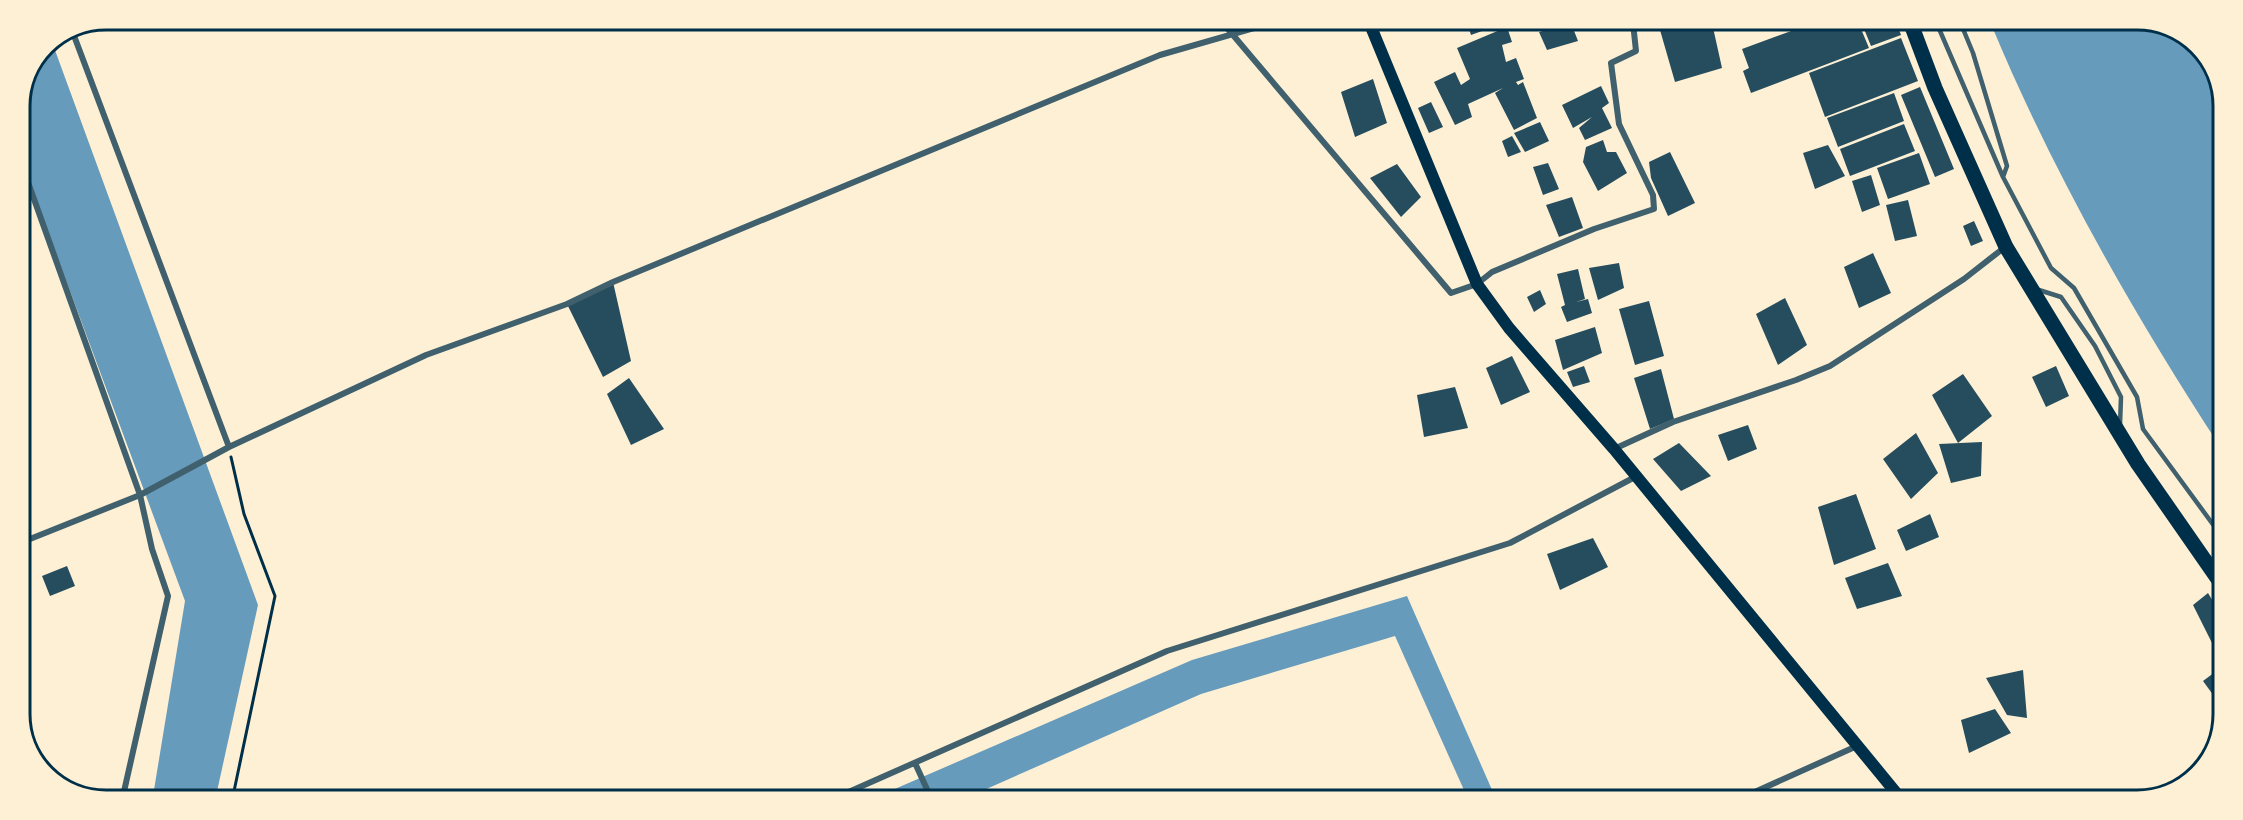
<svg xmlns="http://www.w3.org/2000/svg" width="2243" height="820" font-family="'Public Sans',sans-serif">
<rect width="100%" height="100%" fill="#fdf0d5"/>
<path fill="#669bbc" d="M 1991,24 L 2165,24 L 2201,50 L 2210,64 L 2223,100 L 2221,448 C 2133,313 2053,173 1991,24 Z
M 52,42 L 258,605 L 216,796 L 153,796 L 185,601 L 20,156 L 20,101 L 45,45 Z
M 1407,596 L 1496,799 L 1468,799 L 1395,636 L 1201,694 L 966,798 L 874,798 L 1192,660 Z"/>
<path fill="#264d5e" d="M 1467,23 L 1504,23 L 1471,35 Z
M 1571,23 L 1578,41 L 1547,50 L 1539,32 Z
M 1698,23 L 1712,23 L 1722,68 L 1675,82 L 1660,30 Z
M 1791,23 L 1859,24 L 1869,48 L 1751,93 L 1743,71 L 1749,68 L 1742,49 L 1794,30 Z
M 1862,24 L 1897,24 L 1901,35 L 1871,46 Z
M 1507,27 L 1512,42 L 1502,45 L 1506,62 L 1516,58 L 1524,79 L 1516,82 L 1518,85 L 1523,82 L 1537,118 L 1514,130 L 1495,93 L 1503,88 L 1468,104 L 1472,117 L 1455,125 L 1434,82 L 1455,72 L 1461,85 L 1470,79 L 1457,48 Z
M 1901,38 L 1918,81 L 1825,117 L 1809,73 Z
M 1373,79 L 1387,123 L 1355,137 L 1341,92 Z
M 1601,86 L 1609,103 L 1602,108 L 1612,128 L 1585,140 L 1579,128 L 1592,117 L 1573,128 L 1562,105 Z
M 1920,87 L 1954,169 L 1935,177 L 1901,95 Z
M 1894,93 L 1904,121 L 1838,147 L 1827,118 Z
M 1431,102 L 1443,127 L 1429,133 L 1418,108 Z
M 1540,122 L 1549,141 L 1525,152 L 1514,133 Z
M 1904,124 L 1915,151 L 1850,176 L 1840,149 Z
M 1512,136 L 1521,152 L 1508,157 L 1502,141 Z
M 1603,140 L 1607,152 L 1616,152 L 1627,173 L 1598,191 L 1583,162 L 1586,147 Z
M 1828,145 L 1845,176 L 1815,189 L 1803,153 Z
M 1670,152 L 1695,203 L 1668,216 L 1651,178 L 1649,162 Z
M 1919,153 L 1930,184 L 1888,199 L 1877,168 Z
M 1548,163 L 1559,189 L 1543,195 L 1533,167 Z
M 1397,164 L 1421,197 L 1401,217 L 1370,178 Z
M 1871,175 L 1880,205 L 1862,212 L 1852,181 Z
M 1572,197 L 1583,228 L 1559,237 L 1546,205 Z
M 1908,200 L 1917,236 L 1895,241 L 1886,205 Z
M 1974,221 L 1983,241 L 1971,246 L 1963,226 Z
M 1873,253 L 1891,293 L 1859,308 L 1844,267 Z
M 1619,263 L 1624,288 L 1598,300 L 1589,268 Z
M 1578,269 L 1585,299 L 1576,302 L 1588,299 L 1592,313 L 1567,322 L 1561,307 L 1565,305 L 1557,274 Z
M 613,282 L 631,361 L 603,377 L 567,304 Z
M 1540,290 L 1546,304 L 1534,312 L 1527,297 Z
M 1785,298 L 1807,345 L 1778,365 L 1756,314 Z
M 1649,301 L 1664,356 L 1635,365 L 1619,309 Z
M 1595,327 L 1602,353 L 1563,370 L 1555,340 Z
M 1512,356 L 1530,392 L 1501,405 L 1486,368 Z
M 1584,366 L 1590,382 L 1573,387 L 1567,372 Z
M 2056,366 L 2069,396 L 2046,407 L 2032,377 Z
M 1661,369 L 1674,419 L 1650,429 L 1634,378 Z
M 1963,374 L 1992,416 L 1958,443 L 1932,395 Z
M 629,378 L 664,429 L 631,445 L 607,394 Z
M 1455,387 L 1468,428 L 1424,437 L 1417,395 Z
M 1748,425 L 1757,449 L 1728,461 L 1718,435 Z
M 1916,433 L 1938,473 L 1911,499 L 1883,459 Z
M 1982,442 L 1981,476 L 1951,483 L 1939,444 Z
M 1679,443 L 1711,476 L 1681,491 L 1653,459 Z
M 1856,494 L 1876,549 L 1834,565 L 1818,507 Z
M 1930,514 L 1939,537 L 1906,551 L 1897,530 Z
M 1593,538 L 1608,567 L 1560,590 L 1547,554 Z
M 1888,563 L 1902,596 L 1857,609 L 1845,578 Z
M 67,566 L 75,586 L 50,596 L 42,576 Z
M 2208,593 L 2220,613 L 2219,643 L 2213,645 L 2193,605 Z
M 2219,669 L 2219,703 L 2203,681 Z
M 2023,670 L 2027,718 L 2007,715 L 1986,678 Z
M 1995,709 L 2011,733 L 1969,753 L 1961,720 Z"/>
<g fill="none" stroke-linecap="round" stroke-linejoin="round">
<path stroke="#003049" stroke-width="3" d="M 231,457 L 244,514 L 275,596 L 233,796"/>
<path stroke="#3f606c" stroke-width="4.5" d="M 1937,24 L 2003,177 L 2051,268 L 2074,288 L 2137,397 L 2143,429 L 2220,534
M 1961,24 L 1973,53 L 2007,166 L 2003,177
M 2039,290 L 2061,297 L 2095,346 L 2121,397 L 2120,425"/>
<path stroke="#3f606c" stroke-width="6" d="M 1222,22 L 1451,293 L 1477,284 L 1492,272 L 1594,229 L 1654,209 L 1653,195 L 1619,124 L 1611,63 L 1636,51 L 1633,23
M 73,33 L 229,447
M 20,160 L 140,495 L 152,549 L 168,596 L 123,796
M 1614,449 L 1673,422 L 1796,380 L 1830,366 L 1964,279 L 2005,247
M 20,543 L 140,495 L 229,447 L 426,355 L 567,304 L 613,282 L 1160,55 L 1275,22
M 915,763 L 931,798
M 835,798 L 1167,651 L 1510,543 L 1635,477
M 1737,800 L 1857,746"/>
<path stroke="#003049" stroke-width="12" d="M 1369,22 L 1477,284 L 1509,328 L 1614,449 L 1902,800"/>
<path stroke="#003049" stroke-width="15" d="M 1911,24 L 1935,88 L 2006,247 L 2138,464 L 2220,582"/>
</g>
<path d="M0 0H2243V820H0ZM106 30H2137A76 76 0 0 1 2213 106V714A76 76 0 0 1 2137 790H106A76 76 0 0 1 30 714V106A76 76 0 0 1 106 30Z" fill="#fdf0d5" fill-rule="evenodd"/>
<path fill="none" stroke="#003049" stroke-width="3" d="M106 30H2137A76 76 0 0 1 2213 106V714A76 76 0 0 1 2137 790H106A76 76 0 0 1 30 714V106A76 76 0 0 1 106 30Z"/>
</svg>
